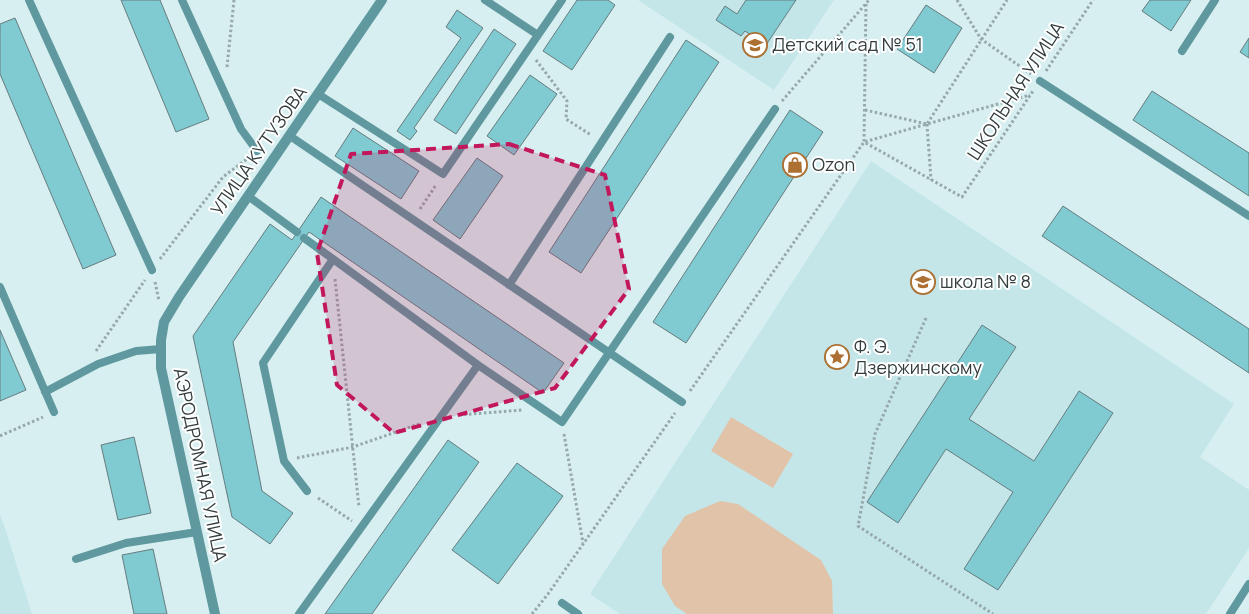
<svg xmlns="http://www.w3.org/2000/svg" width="1249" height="614" font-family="Manrope,sans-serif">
<rect width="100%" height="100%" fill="#d7eff1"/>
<path fill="#c4e6e9" d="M 638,0 L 834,0 L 774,90 Z
M 871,161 L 1234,404 L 1200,457 L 1249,490 L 1249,548 L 1206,614 L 620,614 L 590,594 Z
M 0,515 L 5,528 L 32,614 L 0,614 Z"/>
<path fill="#e0c3a9" d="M 731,417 L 793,454 L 773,488 L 711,451 Z
M 720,501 L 738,504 L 821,560 L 832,581 L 833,614 L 687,614 L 675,606 L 662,584 L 662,549 L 685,516 Z"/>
<path fill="#80cad2" stroke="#667c7e" d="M 121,0 L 160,0 L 209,119 L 176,132 Z
M 577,0 L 608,0 L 615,5 L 572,70 L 543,51 Z
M 746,0 L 796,0 L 766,45 L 745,31 L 741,36 L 716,20 L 725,6 L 737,14 Z
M 1150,0 L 1191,0 L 1171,31 L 1142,11 Z
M 926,5 L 962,28 L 934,73 L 897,49 Z
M 457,10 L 483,28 L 414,128 L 417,131 L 410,140 L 397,131 L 461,38 L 446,27 Z
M 15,18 L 116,255 L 83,269 L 0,74 L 0,24 Z
M 494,29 L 516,44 L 456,134 L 434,120 Z
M 1249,38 L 1249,58 L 1240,52 Z
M 686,40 L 719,62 L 581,273 L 549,252 Z
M 530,75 L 557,94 L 514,155 L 487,136 Z
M 1152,91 L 1249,153 L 1249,196 L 1133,120 Z
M 790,110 L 823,132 L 686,343 L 653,322 Z
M 353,128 L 419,171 L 401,199 L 335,156 Z
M 477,158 L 503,176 L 460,239 L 433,220 Z
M 321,197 L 564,363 L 543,393 L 309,232 L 233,342 L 262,491 L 293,513 L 270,544 L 232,517 L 193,336 L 270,224 L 292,240 Z
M 1063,206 L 1249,329 L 1249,373 L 1042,236 Z
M 982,325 L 1016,347 L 969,419 L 1034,461 L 1079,391 L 1113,413 L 998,590 L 964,569 L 1013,492 L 946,449 L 898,523 L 867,502 Z
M 0,330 L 26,390 L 0,401 Z
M 134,437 L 151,513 L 118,520 L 101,445 Z
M 448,440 L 479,462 L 372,614 L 325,614 Z
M 517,463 L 563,496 L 498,584 L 452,550 Z
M 153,549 L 167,614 L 134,614 L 122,555 Z"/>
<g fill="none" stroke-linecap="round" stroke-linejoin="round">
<path stroke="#96a8aa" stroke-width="3" stroke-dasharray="2.5 2.5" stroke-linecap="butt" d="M 957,0 L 981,39 L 1031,74
M 866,4 L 864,142 L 962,197 L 1033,91
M 536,60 L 567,101 L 566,119 L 591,135
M 227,67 L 234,0
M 1046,71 L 1093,0
M 782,101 L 869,0
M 865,110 L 927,124 L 1030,95
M 927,124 L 931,180
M 420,209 L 436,185
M 160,259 L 223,177 L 247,159
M 335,279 L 359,507
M 155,282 L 159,301
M 926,318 L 875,434 L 858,526 L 993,614
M 96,351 L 145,280
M 690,391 L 864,142 L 927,124 L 1007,0
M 459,415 L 522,410
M 564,434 L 583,543
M 0,436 L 43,417
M 297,458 L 353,447 L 419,424
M 318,498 L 352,521
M 532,614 L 548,594 L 675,413"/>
<path stroke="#5f999f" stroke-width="8" d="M 29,0 L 152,270
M 182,0 L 241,129 L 257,151
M 485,0 L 538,35
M 1182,51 L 1215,0
M 1040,81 L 1249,216
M 318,94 L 443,174 L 562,0
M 290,136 L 682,402
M 248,196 L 297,232
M 304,238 L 333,259
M 509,285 L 670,37
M 0,287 L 54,412
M 45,392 L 98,364 L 136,351 L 161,349
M 307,491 L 284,461 L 263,363 L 333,259 L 478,365 L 562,422 L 775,109
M 76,559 L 126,543 L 197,532
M 562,603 L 578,614
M 299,614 L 478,365
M 1230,614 L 1249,584"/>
<path stroke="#5f999f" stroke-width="10" d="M 215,614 L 161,368 L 161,340 L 164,322 L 179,297 L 382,0"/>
</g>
<path fill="#c2185b" fill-opacity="0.2" stroke="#c2185b" stroke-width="4" stroke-dasharray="10 6" stroke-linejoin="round" d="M 509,144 L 605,175 L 629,289 L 555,388 L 394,433 L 337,385 L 317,253 L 351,154 Z"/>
<defs>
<symbol id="school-ring" viewBox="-11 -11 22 22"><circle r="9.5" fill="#fff" stroke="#ac7032" stroke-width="1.5"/><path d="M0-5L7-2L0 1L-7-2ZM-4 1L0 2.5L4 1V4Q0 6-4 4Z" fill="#ac7032"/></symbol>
<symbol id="shop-ring" viewBox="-11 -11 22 22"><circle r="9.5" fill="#fff" stroke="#ac7032" stroke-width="1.5"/><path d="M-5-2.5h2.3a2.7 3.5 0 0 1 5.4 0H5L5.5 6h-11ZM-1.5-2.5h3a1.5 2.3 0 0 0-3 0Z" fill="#ac7032"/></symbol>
<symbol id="sight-ring" viewBox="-11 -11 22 22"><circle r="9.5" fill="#fff" stroke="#ac7032" stroke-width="1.5"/><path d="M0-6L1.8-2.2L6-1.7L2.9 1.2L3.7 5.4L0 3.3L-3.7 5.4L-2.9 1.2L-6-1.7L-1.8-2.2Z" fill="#ac7032"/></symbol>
</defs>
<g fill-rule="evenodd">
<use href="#school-ring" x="741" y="31" width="28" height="28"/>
<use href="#shop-ring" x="781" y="151" width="28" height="28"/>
<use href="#school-ring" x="909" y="268" width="28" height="28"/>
<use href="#sight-ring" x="823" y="343" width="28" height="28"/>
</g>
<g text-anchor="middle" stroke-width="4" stroke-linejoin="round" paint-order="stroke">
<g font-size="18" fill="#343e3f" stroke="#fff" text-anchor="start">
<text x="772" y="51">Детский сад № 51</text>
<text x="812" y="171">Ozon</text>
<text x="940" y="288">школа № 8</text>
<text x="854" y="353">Ф. Э.<tspan x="854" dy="21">Дзержинскому</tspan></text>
</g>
<g font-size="18" fill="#343e3f" stroke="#fff">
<text transform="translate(1016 91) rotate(-57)" y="6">ШКОЛЬНАЯ УЛИЦА</text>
<text transform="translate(259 151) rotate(-55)" y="6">УЛИЦА КУТУЗОВА</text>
<text transform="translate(200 465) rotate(78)" y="6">АЭРОДРОМНАЯ УЛИЦА</text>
</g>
</g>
</svg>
